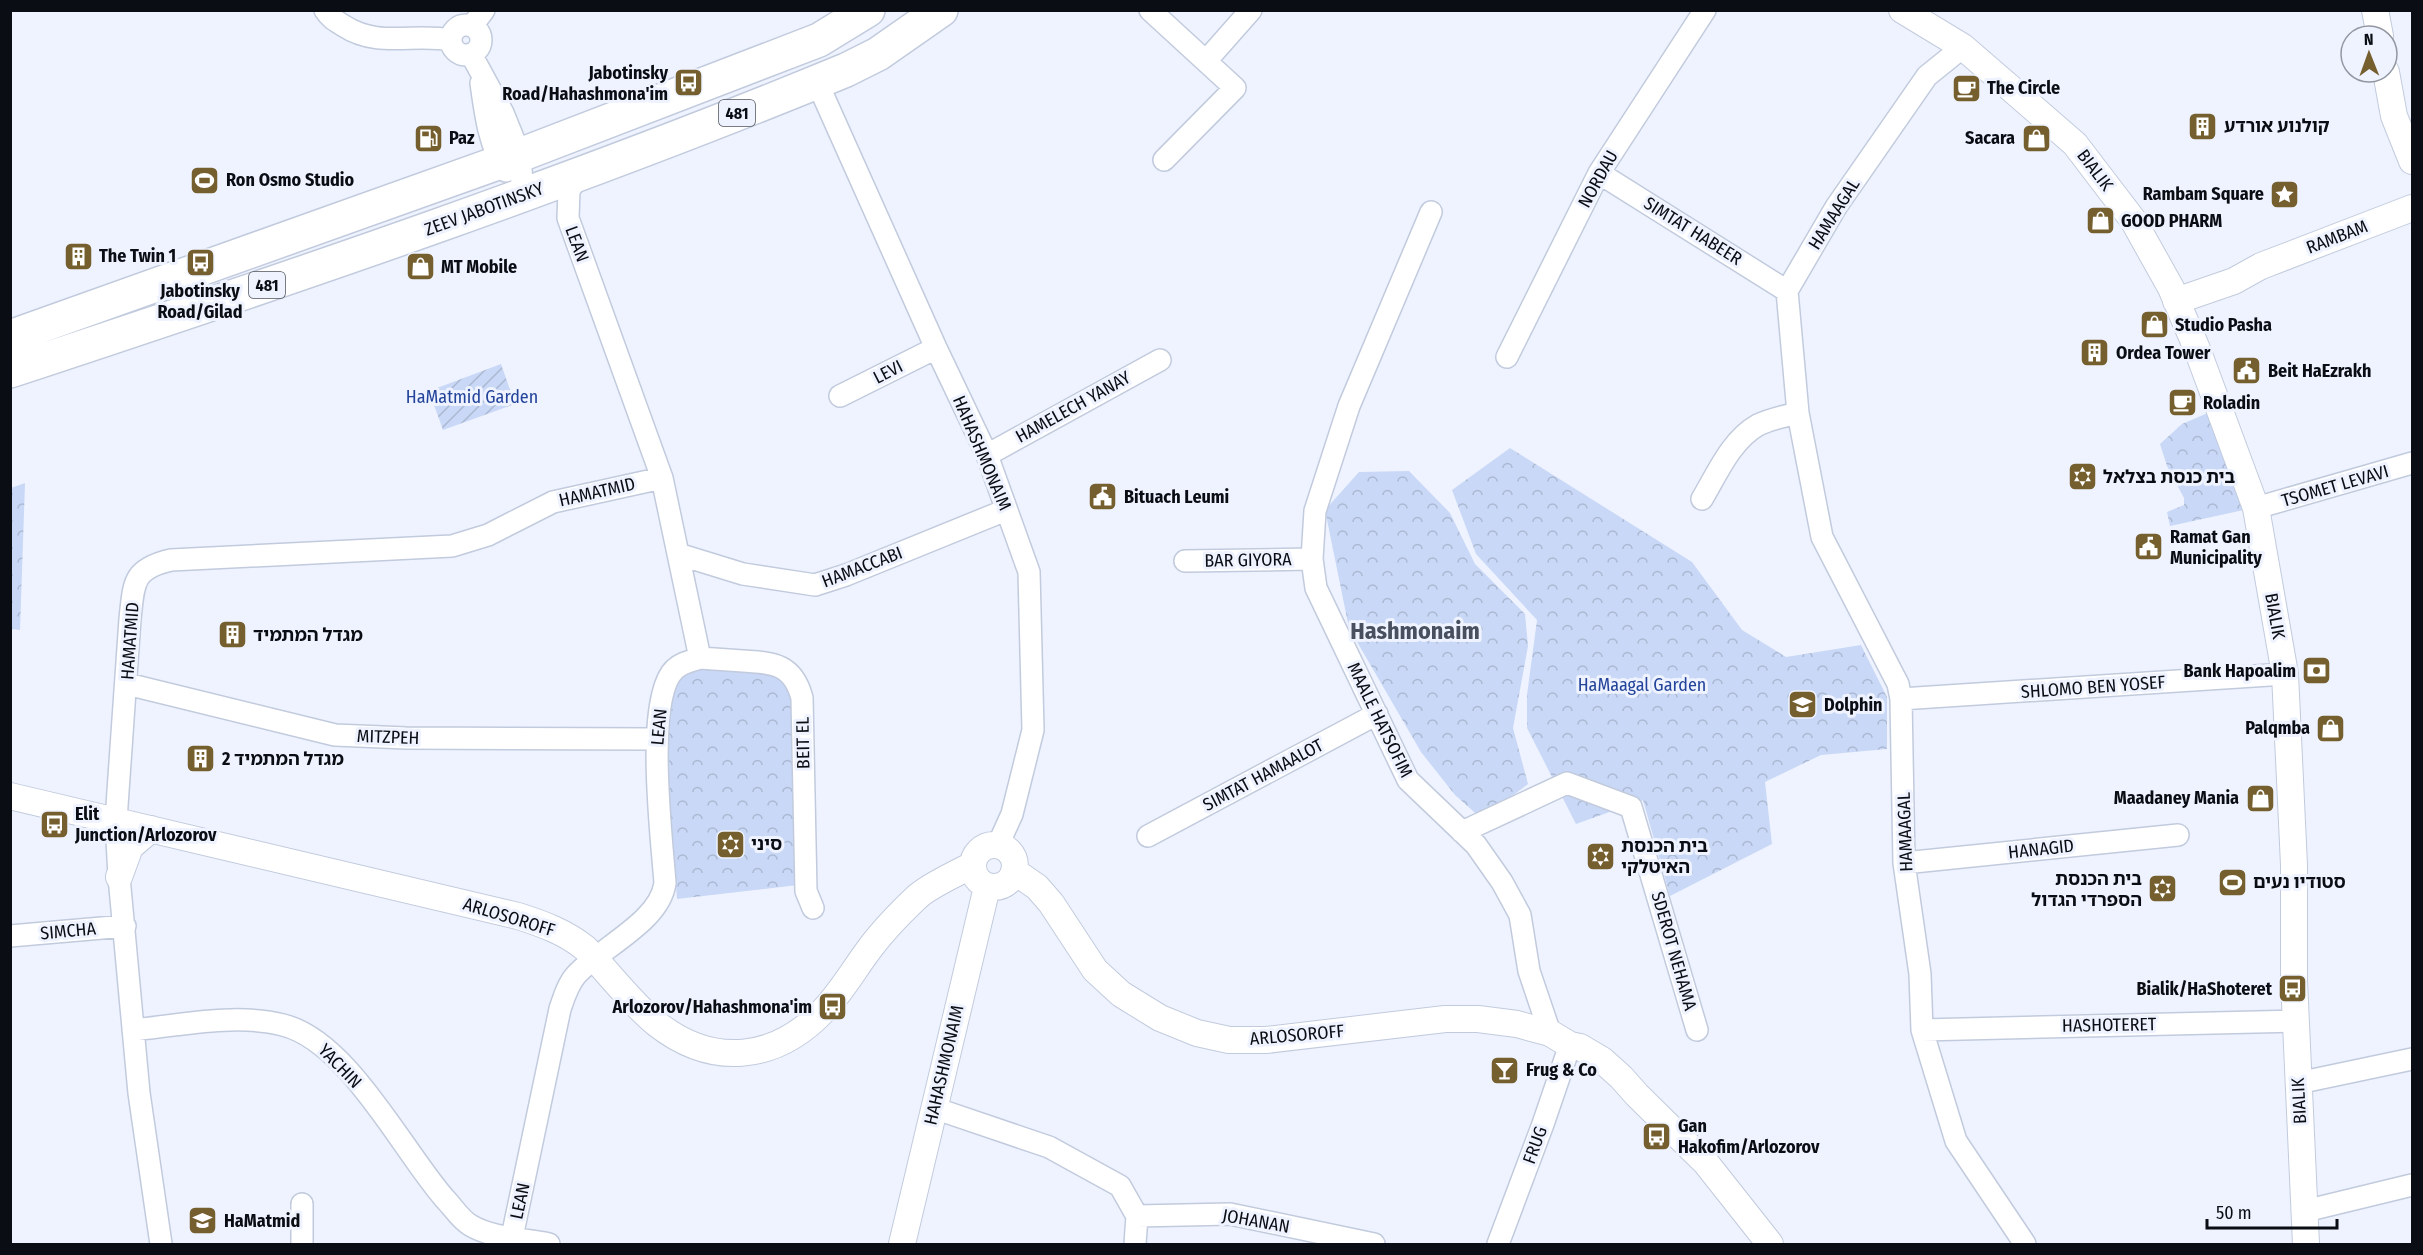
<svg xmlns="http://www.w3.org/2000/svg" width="2423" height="1255" font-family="'Fira Sans Condensed','Noto Sans Hebrew',sans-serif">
<defs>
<pattern id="park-crowns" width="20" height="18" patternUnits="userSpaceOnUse" patternTransform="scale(1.5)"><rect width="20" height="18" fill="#c9d8f6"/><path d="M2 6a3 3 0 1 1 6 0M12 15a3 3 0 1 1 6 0" fill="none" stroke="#abb8d2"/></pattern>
<pattern id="garden-furrows" width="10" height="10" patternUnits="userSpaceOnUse" patternTransform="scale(1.5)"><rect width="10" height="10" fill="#c9d8f6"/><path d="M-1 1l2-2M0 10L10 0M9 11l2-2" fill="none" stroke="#abb8d2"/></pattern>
</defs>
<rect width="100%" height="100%" fill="#eef3ff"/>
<path fill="url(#park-crowns)" d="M 2217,409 L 2253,508 L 2170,526 L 2167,512 L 2184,505 L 2184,498 L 2167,466 L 2160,444 L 2182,424 Z
M 1510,448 L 1692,562 L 1742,630 L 1786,657 L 1861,645 L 1887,697 L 1887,749 L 1821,755 L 1765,782 L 1772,844 L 1670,896 L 1643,800 L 1576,824 L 1527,728 L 1527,695 L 1537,620 L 1476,554 L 1452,490 Z
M 1409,471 L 1450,513 L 1475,564 L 1525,614 L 1528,646 L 1513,728 L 1528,784 L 1482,819 L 1455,795 L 1421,752 L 1349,628 L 1325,510 L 1359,472 Z
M 25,483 L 20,630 L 11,629 L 11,488 Z
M 708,664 L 771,668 L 797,699 L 798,885 L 677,899 L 665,738 L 673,685 L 684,673 Z"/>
<path fill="url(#garden-furrows)" d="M 501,364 L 515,404 L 443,430 L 429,391 Z"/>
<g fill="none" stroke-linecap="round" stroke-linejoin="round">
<defs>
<path id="minor" d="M 325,10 C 330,18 336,21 344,26 C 378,48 413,33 451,40
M 1150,10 L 1235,88 L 1164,160
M451 40a15 15 0 1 1 30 0a15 15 0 1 1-30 0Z
M 472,26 L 484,10
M 1963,47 L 1927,76 L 1836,207 L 1787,291 L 1798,413 L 1822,537 L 1898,684 L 1901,699 L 1904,863 L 1920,974 L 1922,1030 L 1956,1141 L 2025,1244
M 471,54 L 503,113 L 520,155 L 523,196
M 1206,61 L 1251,10
M 817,82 L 936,348 L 987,455 L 1029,572 L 1033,730 L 1012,814 L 998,845
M 481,83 C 485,112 489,146 506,171
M 1599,173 L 1787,291
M 1431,212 L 1349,406 L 1315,511 L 1312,559 L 1316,588 L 1408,780 L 1476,845 L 1502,882 L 1520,915 L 1529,971 L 1550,1033
M 1507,357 L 1599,173 L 1705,10
M 840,396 L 936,348
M 987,455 L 1160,360
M 1702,499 C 1717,474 1731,440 1758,425 C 1770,419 1785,416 1798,413
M 2256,508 L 2412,463
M 678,554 L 743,574 L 815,585 L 846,575 L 1006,510
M 1185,561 L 1312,559
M 700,658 C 714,659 729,660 743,661 C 774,663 793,664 802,698 L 806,891 L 813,908
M 127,684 L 335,735 L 406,738 L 656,739
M 1901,699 L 2285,674
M 1462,832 L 1567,783 L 1631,807 L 1697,1030
M 1148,836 L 1377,714
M 1904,863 L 2178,835
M 10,936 L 125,926
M 133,1030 C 179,1025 238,1013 283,1025 C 348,1041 402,1150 445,1199 C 453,1207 460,1219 470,1225 C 491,1238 524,1239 549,1244
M 1922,1030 L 2296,1021
M 2298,1083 L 2412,1059
M 934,1108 L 1049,1147 L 1120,1186 L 1137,1216 L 1135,1244
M 302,1204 L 302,1244
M 2305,1211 L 2412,1185
M 1137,1216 L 1230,1214 L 1374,1244
M 512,1237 L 560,1009 C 564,997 568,984 576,975 C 601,947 660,922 665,883 C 662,840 644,697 675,669 C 681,663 691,661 700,658 L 662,478 L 568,218 L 569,190 L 581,174
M 161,1244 L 139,1093 L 119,877 L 116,820 L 130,619 C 134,583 132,569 171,560 L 452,546 L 488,535 L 553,502 L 662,478
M 1498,1244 L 1543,1124 L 1570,1045"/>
<path id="tertiary" d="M 1902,10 L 1963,47 L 2075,144 L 2133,220 L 2171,288 L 2197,349 L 2256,508 L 2285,674 L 2294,865 L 2294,980 L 2306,1244
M 2375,10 L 2380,36
M 2386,72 L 2394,116 L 2412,161
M 2176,301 L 2234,281 L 2261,266 L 2412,208
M 10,796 L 518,916 C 543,924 565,932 585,948 C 609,973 631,1003 657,1024 C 713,1068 776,1061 824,1010 C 840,993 852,973 865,955 C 879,935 899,914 917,897 C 930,885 956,874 972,865
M973 866a21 21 0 1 1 42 0a21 21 0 1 1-42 0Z
M 1014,871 L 1037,887 L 1051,903 L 1095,970 L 1121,994 L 1160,1018 L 1197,1033 L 1229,1040 L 1266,1040 L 1445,1019 L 1478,1019 L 1517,1024 L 1550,1033 L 1570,1045 L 1580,1047 L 1602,1060 L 1621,1077 L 1637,1095 L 1706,1163 L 1770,1244
M 119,877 L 130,847 L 151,829
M 902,1244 L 987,887"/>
<path id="primary" d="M 10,337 L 520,155 L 819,40 L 868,10
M 10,371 C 292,278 572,183 846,70 L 878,54 L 941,10"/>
</defs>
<use href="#minor" stroke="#c2cbdd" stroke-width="24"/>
<use href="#tertiary" stroke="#c2cbdd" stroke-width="28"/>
<use href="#primary" stroke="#c2cbdd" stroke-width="36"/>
<use href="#minor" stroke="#fff" stroke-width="21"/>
<use href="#tertiary" stroke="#fff" stroke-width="26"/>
<use href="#primary" stroke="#fff" stroke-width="33"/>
</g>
<defs>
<symbol id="bus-square" viewBox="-11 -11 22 22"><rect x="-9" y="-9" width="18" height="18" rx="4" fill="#755f2f" stroke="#eef3ff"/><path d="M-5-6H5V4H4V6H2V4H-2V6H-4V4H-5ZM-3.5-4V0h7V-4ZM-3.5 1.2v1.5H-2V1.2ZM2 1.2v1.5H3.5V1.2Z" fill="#fff"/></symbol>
<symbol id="cafe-square" viewBox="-11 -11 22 22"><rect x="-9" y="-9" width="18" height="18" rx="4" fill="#755f2f" stroke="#eef3ff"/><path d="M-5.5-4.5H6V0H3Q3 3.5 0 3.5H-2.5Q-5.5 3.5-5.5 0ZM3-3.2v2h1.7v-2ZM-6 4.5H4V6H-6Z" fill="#fff"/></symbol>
<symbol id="building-square" viewBox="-11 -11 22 22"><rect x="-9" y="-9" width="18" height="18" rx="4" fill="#755f2f" stroke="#eef3ff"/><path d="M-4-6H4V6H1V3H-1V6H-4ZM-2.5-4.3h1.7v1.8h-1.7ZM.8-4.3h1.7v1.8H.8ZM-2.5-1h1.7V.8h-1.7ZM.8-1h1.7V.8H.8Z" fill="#fff"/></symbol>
<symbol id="fuel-square" viewBox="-11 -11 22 22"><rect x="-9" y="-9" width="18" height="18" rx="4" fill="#755f2f" stroke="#eef3ff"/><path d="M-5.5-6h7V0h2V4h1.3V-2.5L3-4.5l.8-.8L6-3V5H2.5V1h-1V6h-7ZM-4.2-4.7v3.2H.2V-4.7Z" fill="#fff"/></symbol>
<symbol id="shop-square" viewBox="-11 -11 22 22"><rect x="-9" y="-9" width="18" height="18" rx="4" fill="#755f2f" stroke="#eef3ff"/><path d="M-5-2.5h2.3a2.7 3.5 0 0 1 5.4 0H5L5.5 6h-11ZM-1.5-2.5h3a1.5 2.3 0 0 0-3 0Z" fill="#fff"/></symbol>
<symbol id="stadium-square" viewBox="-11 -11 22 22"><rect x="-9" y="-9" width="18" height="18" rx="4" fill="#755f2f" stroke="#eef3ff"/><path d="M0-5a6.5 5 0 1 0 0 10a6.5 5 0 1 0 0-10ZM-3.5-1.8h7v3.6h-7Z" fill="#fff"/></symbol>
<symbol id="sight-square" viewBox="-11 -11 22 22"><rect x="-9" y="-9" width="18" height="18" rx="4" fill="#755f2f" stroke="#eef3ff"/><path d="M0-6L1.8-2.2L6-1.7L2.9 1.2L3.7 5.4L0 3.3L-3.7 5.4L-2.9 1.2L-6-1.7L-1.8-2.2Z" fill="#fff"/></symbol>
<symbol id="civic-square" viewBox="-11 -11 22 22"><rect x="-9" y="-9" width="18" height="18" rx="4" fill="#755f2f" stroke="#eef3ff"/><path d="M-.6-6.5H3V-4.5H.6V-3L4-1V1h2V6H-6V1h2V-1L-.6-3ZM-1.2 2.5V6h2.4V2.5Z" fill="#fff"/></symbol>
<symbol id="synagogue-square" viewBox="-11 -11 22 22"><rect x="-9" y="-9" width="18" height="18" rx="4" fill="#755f2f" stroke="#eef3ff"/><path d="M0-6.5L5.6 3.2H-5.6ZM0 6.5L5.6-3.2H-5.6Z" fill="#fff"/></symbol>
<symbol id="bank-square" viewBox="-11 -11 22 22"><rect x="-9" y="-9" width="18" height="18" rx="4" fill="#755f2f" stroke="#eef3ff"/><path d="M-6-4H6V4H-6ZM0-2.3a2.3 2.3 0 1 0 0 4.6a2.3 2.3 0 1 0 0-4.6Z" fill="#fff"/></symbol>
<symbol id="school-square" viewBox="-11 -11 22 22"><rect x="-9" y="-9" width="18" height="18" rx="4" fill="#755f2f" stroke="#eef3ff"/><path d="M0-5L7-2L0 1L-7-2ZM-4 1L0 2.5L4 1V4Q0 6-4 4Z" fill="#fff"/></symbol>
<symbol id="bar-square" viewBox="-11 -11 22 22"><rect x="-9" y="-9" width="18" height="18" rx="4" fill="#755f2f" stroke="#eef3ff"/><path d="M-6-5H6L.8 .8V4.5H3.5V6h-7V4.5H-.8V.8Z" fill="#fff"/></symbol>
</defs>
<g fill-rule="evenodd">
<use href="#bus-square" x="672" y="66" width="33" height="33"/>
<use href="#cafe-square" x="1950" y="72" width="33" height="33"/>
<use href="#building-square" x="2186" y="110" width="33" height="33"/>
<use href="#fuel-square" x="412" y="122" width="33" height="33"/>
<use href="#shop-square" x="2020" y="122" width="33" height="33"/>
<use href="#stadium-square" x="188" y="164" width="33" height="33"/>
<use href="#sight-square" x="2268" y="178" width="33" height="33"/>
<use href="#shop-square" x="2084" y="204" width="33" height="33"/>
<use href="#building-square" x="62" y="240" width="33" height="33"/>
<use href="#bus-square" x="184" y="246" width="33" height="33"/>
<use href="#shop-square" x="404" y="250" width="33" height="33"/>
<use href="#shop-square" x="2138" y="308" width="33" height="33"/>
<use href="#building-square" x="2078" y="336" width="33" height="33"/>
<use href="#civic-square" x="2230" y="354" width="33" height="33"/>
<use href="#cafe-square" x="2166" y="386" width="33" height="33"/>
<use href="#synagogue-square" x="2066" y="460" width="33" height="33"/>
<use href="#civic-square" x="1086" y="480" width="33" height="33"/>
<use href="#civic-square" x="2132" y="530" width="33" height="33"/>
<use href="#building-square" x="216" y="618" width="33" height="33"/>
<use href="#bank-square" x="2300" y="654" width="33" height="33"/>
<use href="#school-square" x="1786" y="688" width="33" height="33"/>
<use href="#shop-square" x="2314" y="712" width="33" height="33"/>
<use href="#building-square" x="184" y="742" width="33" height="33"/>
<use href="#shop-square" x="2244" y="782" width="33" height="33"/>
<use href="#bus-square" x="38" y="808" width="33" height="33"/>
<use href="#synagogue-square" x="714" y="828" width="33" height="33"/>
<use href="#synagogue-square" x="1584" y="840" width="33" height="33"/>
<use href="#stadium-square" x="2216" y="866" width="33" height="33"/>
<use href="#synagogue-square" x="2146" y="872" width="33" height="33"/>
<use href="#bus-square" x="2276" y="972" width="33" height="33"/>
<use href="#bus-square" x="816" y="990" width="33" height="33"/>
<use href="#bar-square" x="1488" y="1054" width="33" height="33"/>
<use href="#bus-square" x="1640" y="1120" width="33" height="33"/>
<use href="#school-square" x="186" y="1204" width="33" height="33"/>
</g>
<g text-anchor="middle" stroke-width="6" stroke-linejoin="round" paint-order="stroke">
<g fill="#eef3ff" stroke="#4e525a" stroke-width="1.5">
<rect x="719" y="100" width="36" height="26" rx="4.5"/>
<rect x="249" y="272" width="36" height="26" rx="4.5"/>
</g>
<g font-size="16" font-weight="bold" fill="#0a0d13">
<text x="737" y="119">481</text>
<text x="267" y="291">481</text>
</g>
<g font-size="18" font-weight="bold" fill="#0a0d13" stroke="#eef3ff" text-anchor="start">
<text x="668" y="79" text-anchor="end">Jabotinsky<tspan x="668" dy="21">Road/Hahashmona'im</tspan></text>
<text x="1987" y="94">The Circle</text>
<text x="2224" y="132">קולנוע אורדע</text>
<text x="449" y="144">Paz</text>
<text x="2015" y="144" text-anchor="end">Sacara</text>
<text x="226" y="186">Ron Osmo Studio</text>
<text x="2264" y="200" text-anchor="end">Rambam Square</text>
<text x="2121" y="227">GOOD PHARM</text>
<text x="99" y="262">The Twin 1</text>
<text x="441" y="273">MT Mobile</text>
<text x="200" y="297" text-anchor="middle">Jabotinsky<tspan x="200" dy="21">Road/Gilad</tspan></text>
<text x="2175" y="331">Studio Pasha</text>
<text x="2116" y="359">Ordea Tower</text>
<text x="2268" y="377">Beit HaEzrakh</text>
<text x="2203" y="409">Roladin</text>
<text x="2103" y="483">בית כנסת בצלאל</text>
<text x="1124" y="503">Bituach Leumi</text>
<text x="2170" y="543">Ramat Gan<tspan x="2170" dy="21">Municipality</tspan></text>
<text x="253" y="641">מגדל המתמיד</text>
<text x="2296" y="677" text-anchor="end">Bank Hapoalim</text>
<text x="1824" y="711">Dolphin</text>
<text x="2310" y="734" text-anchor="end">Palqmba</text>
<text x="222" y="765">מגדל המתמיד 2</text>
<text x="2239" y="804" text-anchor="end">Maadaney Mania</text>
<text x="75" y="820">Elit<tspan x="75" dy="21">Junction/Arlozorov</tspan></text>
<text x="751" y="850">סיני</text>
<text x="1621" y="852">בית הכנסת<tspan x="1621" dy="21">האיטלקי</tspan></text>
<text x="2142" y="885" text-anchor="end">בית הכנסת<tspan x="2142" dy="21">הספרדי הגדול</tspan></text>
<text x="2253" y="888">סטודיו נעים</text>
<text x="2272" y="995" text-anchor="end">Bialik/HaShoteret</text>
<text x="812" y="1013" text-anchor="end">Arlozorov/Hahashmona'im</text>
<text x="1526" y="1076">Frug &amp; Co</text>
<text x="1678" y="1132">Gan<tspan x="1678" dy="21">Hakofim/Arlozorov</tspan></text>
<text x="224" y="1227">HaMatmid</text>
</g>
<g font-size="18" fill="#0a0d13" stroke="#eef3ff">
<text transform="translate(2095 170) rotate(53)" y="6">BIALIK</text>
<text transform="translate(1598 179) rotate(-61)" y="6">NORDAU</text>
<text transform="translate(484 209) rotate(-20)" y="6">ZEEV JABOTINSKY</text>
<text transform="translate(1834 214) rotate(-58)" y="6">HAMAAGAL</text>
<text transform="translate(1693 231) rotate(32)" y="6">SIMTAT HABEER</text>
<text transform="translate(2337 237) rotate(-21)" y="6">RAMBAM</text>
<text transform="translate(577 244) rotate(70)" y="6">LEAN</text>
<text transform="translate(888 372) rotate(-27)" y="6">LEVI</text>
<text transform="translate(1073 407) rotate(-29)" y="6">HAMELECH YANAY</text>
<text transform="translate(982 453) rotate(67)" y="6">HAHASHMONAIM</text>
<text transform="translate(2335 486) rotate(-16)" y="6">TSOMET LEVAVI</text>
<text transform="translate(597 492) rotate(-13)" y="6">HAMATMID</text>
<text transform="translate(1248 560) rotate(-1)" y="6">BAR GIYORA</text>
<text transform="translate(862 567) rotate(-21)" y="6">HAMACCABI</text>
<text transform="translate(2275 616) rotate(80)" y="6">BIALIK</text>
<text transform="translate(130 641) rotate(-86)" y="6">HAMATMID</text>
<text transform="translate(2093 687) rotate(-4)" y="6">SHLOMO BEN YOSEF</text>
<text transform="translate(1380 720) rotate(64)" y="6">MAALE HATSOFIM</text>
<text transform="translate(659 727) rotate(-85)" y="6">LEAN</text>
<text transform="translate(388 737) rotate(2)" y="6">MITZPEH</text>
<text transform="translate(803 743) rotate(-91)" y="6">BEIT EL</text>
<text transform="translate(1263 775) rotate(-28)" y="6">SIMTAT HAMAALOT</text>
<text transform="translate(1905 832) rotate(-92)" y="6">HAMAAGAL</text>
<text transform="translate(2041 849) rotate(-6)" y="6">HANAGID</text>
<text transform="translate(509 917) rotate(17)" y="6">ARLOSOROFF</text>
<text transform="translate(68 931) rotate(-5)" y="6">SIMCHA</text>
<text transform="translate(1674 951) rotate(74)" y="6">SDEROT NEHAMA</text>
<text transform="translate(2109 1025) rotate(-1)" y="6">HASHOTERET</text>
<text transform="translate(1297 1035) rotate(-5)" y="6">ARLOSOROFF</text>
<text transform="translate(944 1065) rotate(-77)" y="6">HAHASHMONAIM</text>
<text transform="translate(340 1066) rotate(46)" y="6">YACHIN</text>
<text transform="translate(2299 1101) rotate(-93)" y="6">BIALIK</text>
<text transform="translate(1535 1145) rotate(-70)" y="6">FRUG</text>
<text transform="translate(520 1201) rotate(-78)" y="6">LEAN</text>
<text transform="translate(1256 1221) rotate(10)" y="6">JOHANAN</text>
</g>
<g font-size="18" fill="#23449a" stroke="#eef3ff">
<text x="472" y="403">HaMatmid Garden</text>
<text x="1642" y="691">HaMaagal Garden</text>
</g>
<g font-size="24" font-weight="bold" fill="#484f5e" stroke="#eef3ff">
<text x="1415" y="639">Hashmonaim</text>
</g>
</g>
<rect width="2423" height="1255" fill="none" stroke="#0a0d13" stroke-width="24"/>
<g transform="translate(2369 54) rotate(359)"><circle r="28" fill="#eef3ff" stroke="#9397a1" stroke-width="1.5"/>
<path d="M0-4.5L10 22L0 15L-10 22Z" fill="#755f2f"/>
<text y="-9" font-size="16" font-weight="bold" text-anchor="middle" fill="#0a0d13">N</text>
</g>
<path d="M2207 1219v9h130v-9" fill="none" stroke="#0a0d13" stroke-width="3"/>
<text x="2216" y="1219" font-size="18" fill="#0a0d13" stroke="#eef3ff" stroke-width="4.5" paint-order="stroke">50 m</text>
</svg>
